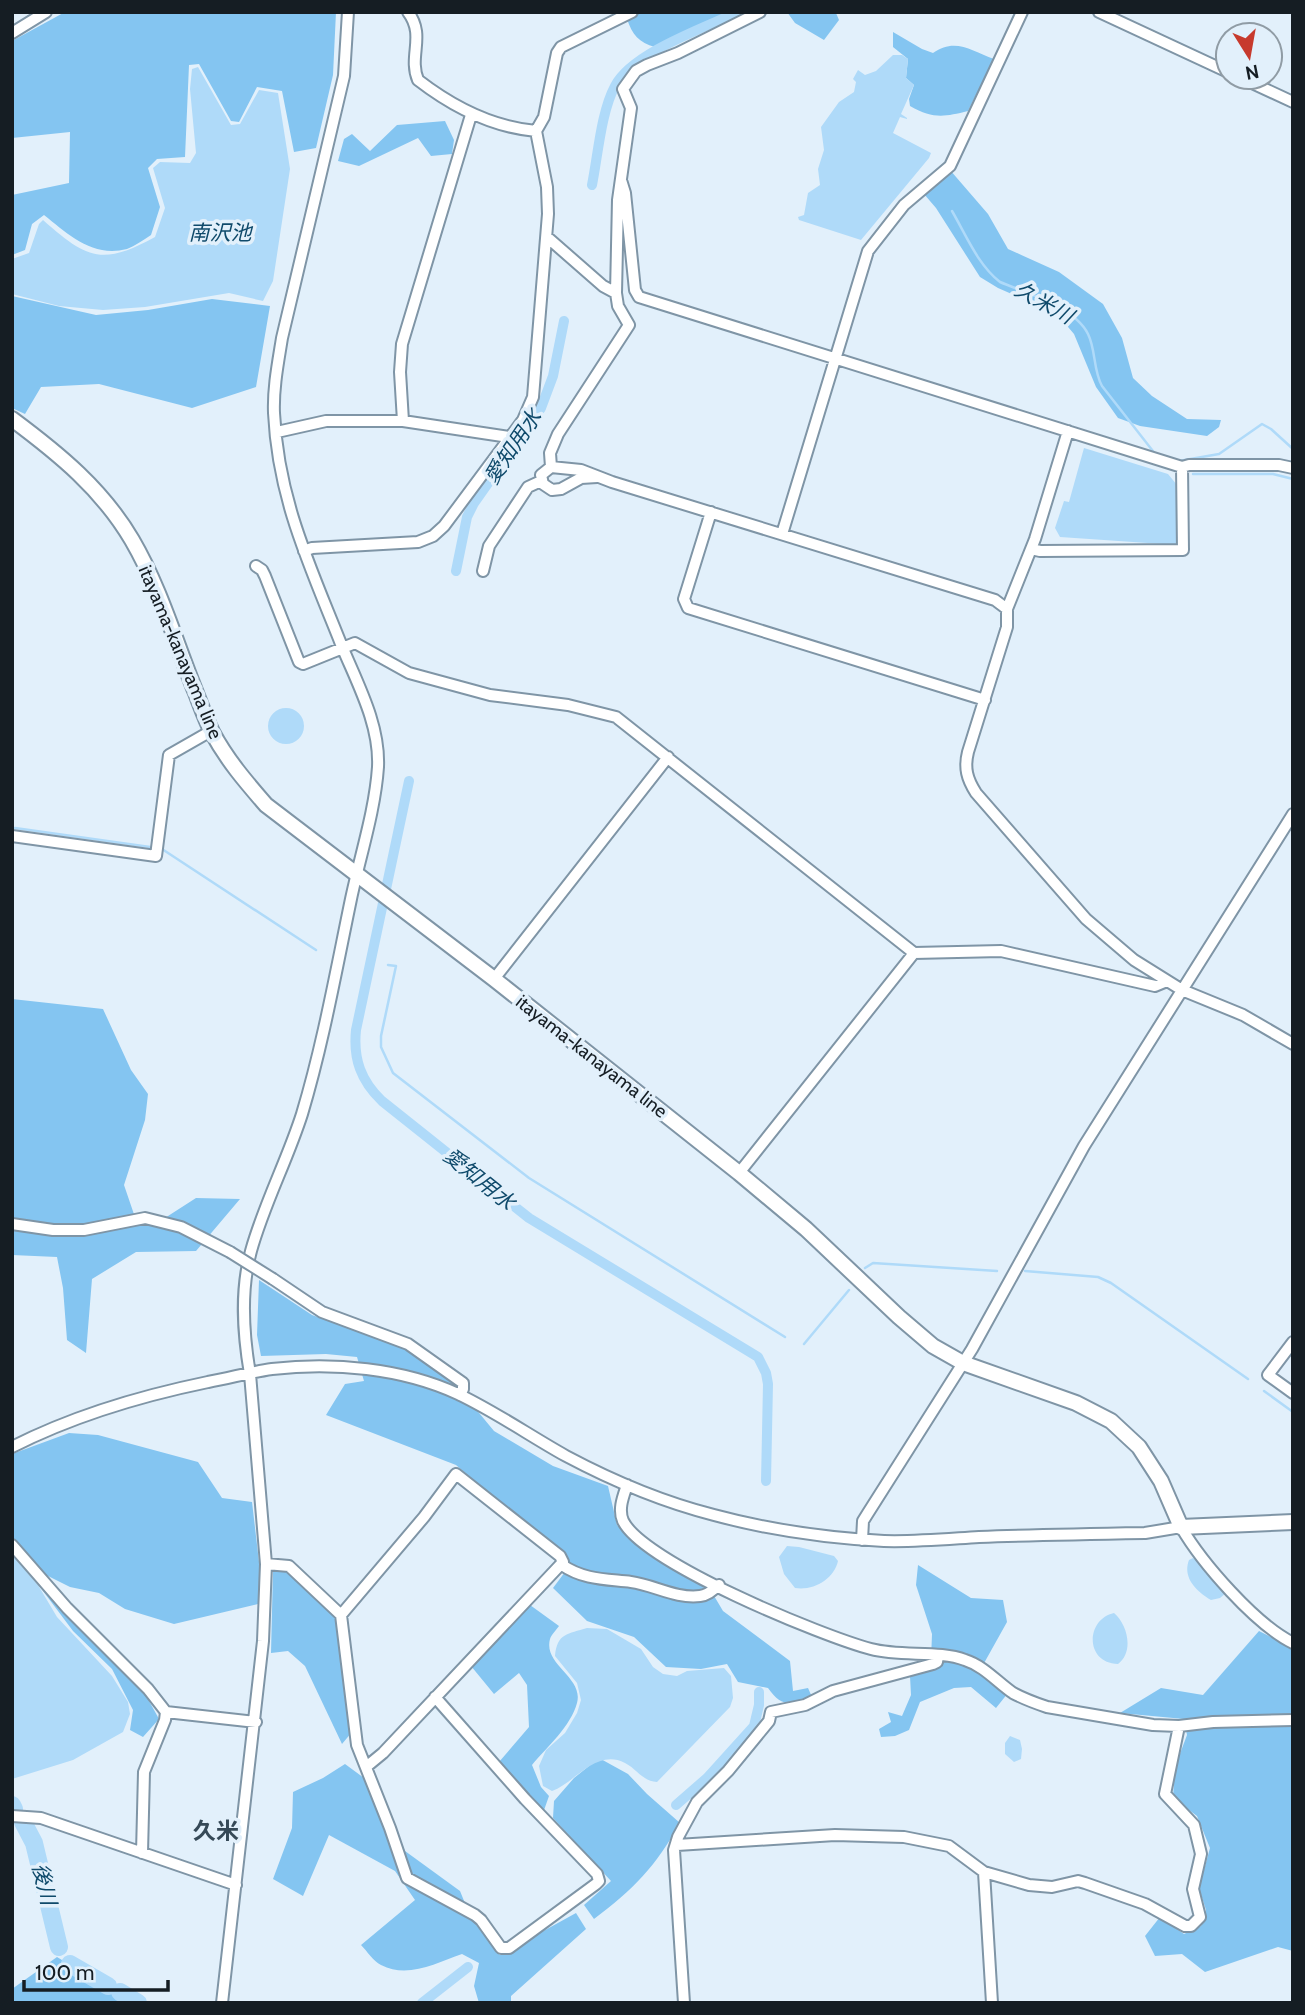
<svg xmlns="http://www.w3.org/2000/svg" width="1305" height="2015" font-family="Cabin,'Noto Sans JP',sans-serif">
<rect width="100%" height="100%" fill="#e2f0fb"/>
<path fill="#84c5f1" d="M 65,12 L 336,12 L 333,75 L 316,148 L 294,152 L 282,91 L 257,87 L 239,122 L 231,121 L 199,64 L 189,65 L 185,157 L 157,159 L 148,168 L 160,207 L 151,235 C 143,240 135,246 127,249 C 92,258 68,234 44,215 L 32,224 L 25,250 L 12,255 L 12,195 L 69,183 L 70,132 L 12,138 L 12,41 Z
M 640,12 L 729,12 L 655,47 C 639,43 632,34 627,19 Z
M 787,12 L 833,12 L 836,13 L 839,20 L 824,40 L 795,23 Z
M 893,32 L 922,49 L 933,53 C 955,37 972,51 994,59 L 968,111 C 944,117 933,119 910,106 L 909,99 L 914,85 L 906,78 L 908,59 L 893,47 Z
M 445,121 L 454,140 L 452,154 L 431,156 L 418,138 L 359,166 L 338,161 L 344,139 L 352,134 L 370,151 L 397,125 Z
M 950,170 L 988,214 L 1008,249 L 1059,272 L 1103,304 L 1122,338 L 1133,378 L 1152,396 L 1187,419 L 1221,420 L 1219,427 L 1207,436 L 1140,426 L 1118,418 L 1096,387 L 1074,334 L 1057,314 L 998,288 L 980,277 L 936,208 L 924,194 Z
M 12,296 L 96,315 L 148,310 L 212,299 L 270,306 L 256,387 L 192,408 L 99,384 L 41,387 L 25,414 L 12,408 Z
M 12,999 L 103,1009 L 131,1070 L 148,1094 L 145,1120 L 124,1185 L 138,1226 L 154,1225 L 196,1198 L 240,1199 L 196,1251 L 136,1252 L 92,1279 L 86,1353 L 67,1340 L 63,1288 L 57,1257 L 12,1255 Z
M 259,1280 L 312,1315 L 406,1349 L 451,1379 L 494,1431 L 553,1466 L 608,1486 L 617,1525 L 651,1555 L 707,1584 L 723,1611 L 790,1661 L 793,1691 L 808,1688 L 812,1697 C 791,1705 782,1708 768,1688 L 738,1682 L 727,1664 L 701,1669 L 666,1667 L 634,1637 L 587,1621 L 553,1588 L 571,1564 L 456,1465 L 326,1415 L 345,1384 L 364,1381 L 357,1357 L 326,1354 L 261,1356 L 257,1335 Z
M 69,1433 L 98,1435 L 198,1462 L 222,1498 L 252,1502 L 261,1579 L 258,1604 L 174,1624 L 125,1609 L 99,1593 L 70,1587 L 44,1574 L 143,1690 L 159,1719 L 143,1737 L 130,1730 L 133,1710 L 112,1669 L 73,1631 L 34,1579 L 12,1545 L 12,1454 Z
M 918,1565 L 971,1598 L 1003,1600 L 1007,1622 L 983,1665 L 989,1680 L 1008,1693 L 996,1708 L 971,1687 L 954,1688 L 920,1702 L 909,1730 L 895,1736 L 881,1737 L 879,1729 L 891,1722 L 888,1712 L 902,1716 L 911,1695 L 910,1676 L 931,1660 L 932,1634 L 916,1585 Z
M 277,1567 L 286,1567 L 335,1612 L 352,1732 L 342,1744 L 305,1666 L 288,1651 L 271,1653 L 273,1570 Z
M 530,1605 L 559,1626 C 557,1629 551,1635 550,1639 C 543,1665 584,1677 577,1703 C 571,1726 547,1747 532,1765 L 541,1787 L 549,1796 L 543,1813 L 499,1762 L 529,1727 L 527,1685 L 519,1673 L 494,1694 L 471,1666 Z
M 1259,1631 L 1293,1648 L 1293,1951 L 1278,1947 L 1205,1972 L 1182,1954 L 1155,1956 L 1145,1936 L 1160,1917 L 1184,1934 L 1201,1926 L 1206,1910 L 1199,1888 L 1210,1848 L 1197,1816 L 1173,1798 L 1175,1767 L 1187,1735 L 1184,1719 L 1120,1713 L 1161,1688 L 1203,1695 Z
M 599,1758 L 628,1774 L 647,1794 L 680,1823 C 656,1866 633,1890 594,1919 L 584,1905 L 611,1881 L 553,1818 L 554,1801 L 574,1778 Z
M 345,1764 L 379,1789 L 405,1851 L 460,1891 L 471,1918 L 500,1955 L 576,1913 L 586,1929 L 511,1996 L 511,2003 L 479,2003 L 474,1986 L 479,1963 L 462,1954 C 436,1963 408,1979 381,1965 C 373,1961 367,1951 361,1945 L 415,1900 L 395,1871 L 329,1835 L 303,1896 L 273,1879 L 292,1828 L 293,1792 L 323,1778 Z
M 57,1957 L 133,2003 L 12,2003 L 12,1989 Z"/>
<path fill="#afdaf9" d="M 893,55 L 902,55 L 908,59 L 906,78 L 914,85 L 901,114 L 907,118 L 907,119 L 900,117 L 893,133 L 931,153 L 929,158 L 861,240 L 799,220 L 798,217 L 804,215 L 808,193 L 820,185 L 818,169 L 824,150 L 821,127 L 839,102 L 854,92 L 856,82 L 853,79 L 858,70 L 865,75 L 876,71 Z
M 198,67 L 231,125 L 240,124 L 259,90 L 278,93 L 290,169 L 273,281 L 263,301 L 229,293 L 145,307 L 103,310 L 59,306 L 12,294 L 12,259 L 29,253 L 39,224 L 43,220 C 87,259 102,266 155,237 L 165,208 L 153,168 L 160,162 L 190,163 L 196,153 L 190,89 L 192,69 Z
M 1084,448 L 1168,474 L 1177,485 L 1177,545 L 1060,537 L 1055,528 L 1064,501 L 1069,502 Z
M268 726a18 18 0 1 1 36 0a18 18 0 1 1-36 0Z
M 787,1546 L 799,1547 L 834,1556 L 838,1561 C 834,1579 814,1591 795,1588 L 784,1574 L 779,1557 Z
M 12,1555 L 38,1585 L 57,1617 L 112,1676 L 128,1702 L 130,1714 L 123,1732 L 73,1760 L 12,1779 Z
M 1193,1558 L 1197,1560 L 1226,1593 L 1220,1598 L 1211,1600 C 1197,1592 1182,1578 1189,1560 Z
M 1114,1613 C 1128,1625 1134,1652 1118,1664 C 1084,1663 1086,1619 1114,1613 Z
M 587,1628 L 607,1629 L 641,1649 L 653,1667 L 663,1674 L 677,1676 L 687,1671 L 724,1668 L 731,1676 L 733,1698 L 730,1707 L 657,1782 C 642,1781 637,1769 625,1763 C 596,1748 575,1783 552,1791 L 543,1786 L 539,1766 L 546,1750 L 565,1733 L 577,1713 L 581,1700 L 577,1683 L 555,1656 C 557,1633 568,1634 587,1628 Z
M 1010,1736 L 1020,1740 L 1022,1749 L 1021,1759 L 1014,1762 L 1005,1754 L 1005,1743 Z"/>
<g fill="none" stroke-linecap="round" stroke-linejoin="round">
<path stroke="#afdaf9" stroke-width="2.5" d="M 952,211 C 966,235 978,265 1000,282 C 1026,293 1075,307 1088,334 C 1096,350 1093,370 1102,386 L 1156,455
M 1179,461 L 1219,454 L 1262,424 L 1271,429 L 1293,449
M 1193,474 L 1273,474 L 1293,479
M 15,828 L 150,847
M 162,849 L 316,950
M 388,965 L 396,966 L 381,1036 L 381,1047 L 393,1073 L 529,1178 L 785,1337
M 865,1268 L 873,1263 L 997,1271
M 1025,1271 L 1098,1277 L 1111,1283 L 1248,1379
M 804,1344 L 849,1290
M 1264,1391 L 1293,1412"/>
<path stroke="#afdaf9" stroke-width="10" d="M 592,185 C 598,155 601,112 615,86 C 632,53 704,28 738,12
M 456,571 L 467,517 L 474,503 L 541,408 L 553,376 L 564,321
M 409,781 L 356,1030 C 353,1059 361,1081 382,1101 L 529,1218 L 758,1357 L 766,1373 L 768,1384 L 766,1481
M 676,1805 L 707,1778 L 754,1726 L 759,1705 L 759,1692
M 422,2003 L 468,1967"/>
<path stroke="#afdaf9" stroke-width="18" d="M 12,1805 L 14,1809
M 23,1822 L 34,1843 L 59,1947
M 70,1964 L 108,1986
M 120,1992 L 138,2003"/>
<defs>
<path id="minor" d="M 408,12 C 426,36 408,56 418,80 C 453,107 491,127 536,131
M 1099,12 L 1228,72
M 12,33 L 46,12
M 1239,77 L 1293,102
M 621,180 L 625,193 L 635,290 L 639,297 L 1182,467 L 1189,465 L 1279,465 L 1293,468
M 547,237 L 603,286 L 616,293
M 403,421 L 400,372 L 402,344 L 471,115
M 1068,431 L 1035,539 L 1007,609 L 1007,627 L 968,752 C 964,768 967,779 976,793 L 1086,919 L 1134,960 L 1182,990 L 1243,1015 L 1293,1044
M 277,432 L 326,421 L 403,421 L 509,437
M 551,467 L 550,453 L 558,434 L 629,325 L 618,306 L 616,293 L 618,200 L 631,108 L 623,89 L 636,71 L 647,65 L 678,53 L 760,12
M 597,477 L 581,478 L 561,489 L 552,490 L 543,484 L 541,475 L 551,467 L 581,470 L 612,482 L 995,600 L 1007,609
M 711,512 L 684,599 L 688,608 L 985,700
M 782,534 L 868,251 L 904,205 L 950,166 L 1022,12
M 1031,549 L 1040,551 L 1183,550 L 1182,467
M 304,551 L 312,548 L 418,542 L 433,536 L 444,526 L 523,420 L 533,397 L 548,214 L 547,187 L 536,131 L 544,117 L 557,53 L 561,47 L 632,12
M 256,566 L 262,570 L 265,576 L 299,662 L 303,664 L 355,643 L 409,673 L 490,695 L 568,705 L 616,717 L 914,953 L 1001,951 L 1155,986 L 1167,981
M 483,571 L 489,546 L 528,487 L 541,481
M 12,836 L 156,856 L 169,755 L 211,731
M 494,979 L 668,757
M 739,1173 L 914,953
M 12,1224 L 53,1230 L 84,1230 L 145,1218 L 181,1227 L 230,1252
M 273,1279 L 322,1312 L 408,1344 L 463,1383 L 463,1389 L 460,1395
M 1293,1342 L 1268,1375 L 1293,1393
M 12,1447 C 75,1415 140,1396 208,1382 C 230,1378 251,1372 272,1369 C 333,1362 402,1368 458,1394 C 496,1412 530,1436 566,1456 C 613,1481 663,1502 714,1515 C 770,1530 827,1538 884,1541 C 916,1542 947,1539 979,1537 C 1034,1535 1089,1534 1145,1533 L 1181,1527 C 1202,1563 1255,1624 1293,1643
M 627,1485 C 623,1497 618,1509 623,1521 C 644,1563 822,1636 871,1649 C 901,1657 939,1650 965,1660 C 984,1666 997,1682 1013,1693 C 1024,1699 1035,1703 1047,1707 L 1153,1725 L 1179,1726 L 1213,1722 L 1293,1720
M 862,1540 L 863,1521 L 868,1513 L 972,1349 L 1084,1146 L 1293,814
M 12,1545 L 67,1608 L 148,1689 L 166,1712 L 165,1720 L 144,1772 L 142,1853
M 266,1564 L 289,1566 L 341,1615 L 357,1745 L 390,1828 L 407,1878 L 475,1915 L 481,1920 L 501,1948 L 509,1948 L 596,1884 L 599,1881 L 597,1874 L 525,1799 L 435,1697
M 341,1615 L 424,1517 L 456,1474 L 560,1556 L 563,1562 L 562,1565 C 584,1580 606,1579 631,1582 C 654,1585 676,1599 700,1596 C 708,1595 713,1590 719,1585
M 166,1712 L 256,1722
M 366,1767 L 383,1753 L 563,1562
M 12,1816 L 41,1818 L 236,1885
M 677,1845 L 835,1835 L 904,1837 L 949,1846 L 984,1872 L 1029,1885 L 1052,1887 L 1078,1881 L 1085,1883 L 1145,1904 L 1185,1926 L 1191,1926 L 1200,1917 L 1193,1889 L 1201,1854 L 1194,1825 L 1165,1794 L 1179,1726
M 984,1872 L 992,2003
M 222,2003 L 263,1641 L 266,1564 L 250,1374 C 243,1333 240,1291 251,1251 C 264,1204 287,1161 302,1114 C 323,1044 336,971 351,899 C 360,856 375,811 378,767 C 380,724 357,683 341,644 C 310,566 278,499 274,413 C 273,388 278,363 282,338 L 344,76 L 348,12
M 684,2003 L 674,1850 L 678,1837 L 697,1802 L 728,1771 L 769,1721 L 771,1712 L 805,1705 L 833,1691 L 933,1664 L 937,1662 L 938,1656"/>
<path id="major" d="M 12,419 C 59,454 102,489 132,540 C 160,588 175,641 196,693 C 201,706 206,720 212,732 C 227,760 246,782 266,805 L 494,979 L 739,1173 L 806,1229 L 899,1317 L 933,1346 L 963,1363 L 1076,1403 L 1111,1421 L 1139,1447 L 1161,1481 L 1181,1527 L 1293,1522"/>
</defs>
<use href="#minor" stroke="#7f95a6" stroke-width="14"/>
<use href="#major" stroke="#7f95a6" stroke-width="18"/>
<use href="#minor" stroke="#fff" stroke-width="10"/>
<use href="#major" stroke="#fff" stroke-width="14"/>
<defs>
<path id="minor-bridge" d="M 230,1252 L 273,1279"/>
</defs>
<use href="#minor-bridge" stroke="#7f95a6" stroke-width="14" stroke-linecap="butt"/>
<use href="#minor-bridge" stroke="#fff" stroke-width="10"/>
</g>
<g text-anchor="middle" stroke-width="7" stroke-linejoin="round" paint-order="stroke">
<g font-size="19" fill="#151d23" stroke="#e2f0fb">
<text transform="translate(181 652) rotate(67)" y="7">itayama-kanayama line</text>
<text transform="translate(592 1056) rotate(38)" y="7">itayama-kanayama line</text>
</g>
<g font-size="21" font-style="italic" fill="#0f4a6b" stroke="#e2f0fb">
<text x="220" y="240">南沢池</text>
<text transform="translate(1044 303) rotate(29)" y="7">久米川</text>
<text transform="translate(513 447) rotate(-56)" y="7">愛知用水</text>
<text transform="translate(479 1179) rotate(39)" y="7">愛知用水</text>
<text transform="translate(44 1884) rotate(76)" y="7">後川</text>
</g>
<g font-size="23" font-weight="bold" fill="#354957" stroke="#e2f0fb">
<text x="216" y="1839">久米</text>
</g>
</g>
<rect width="1305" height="2015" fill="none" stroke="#151d23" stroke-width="28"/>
<g transform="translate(1249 56) rotate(169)"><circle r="33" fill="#e2f0fb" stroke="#909ca5" stroke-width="2"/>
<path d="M0-5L12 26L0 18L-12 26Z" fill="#c73a2d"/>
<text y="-10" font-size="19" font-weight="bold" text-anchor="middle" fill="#151d23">N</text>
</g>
<path d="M24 1980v10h144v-10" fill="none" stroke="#151d23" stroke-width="3.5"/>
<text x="35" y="1980" font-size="21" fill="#151d23" stroke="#e2f0fb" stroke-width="5" paint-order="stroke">100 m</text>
</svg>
